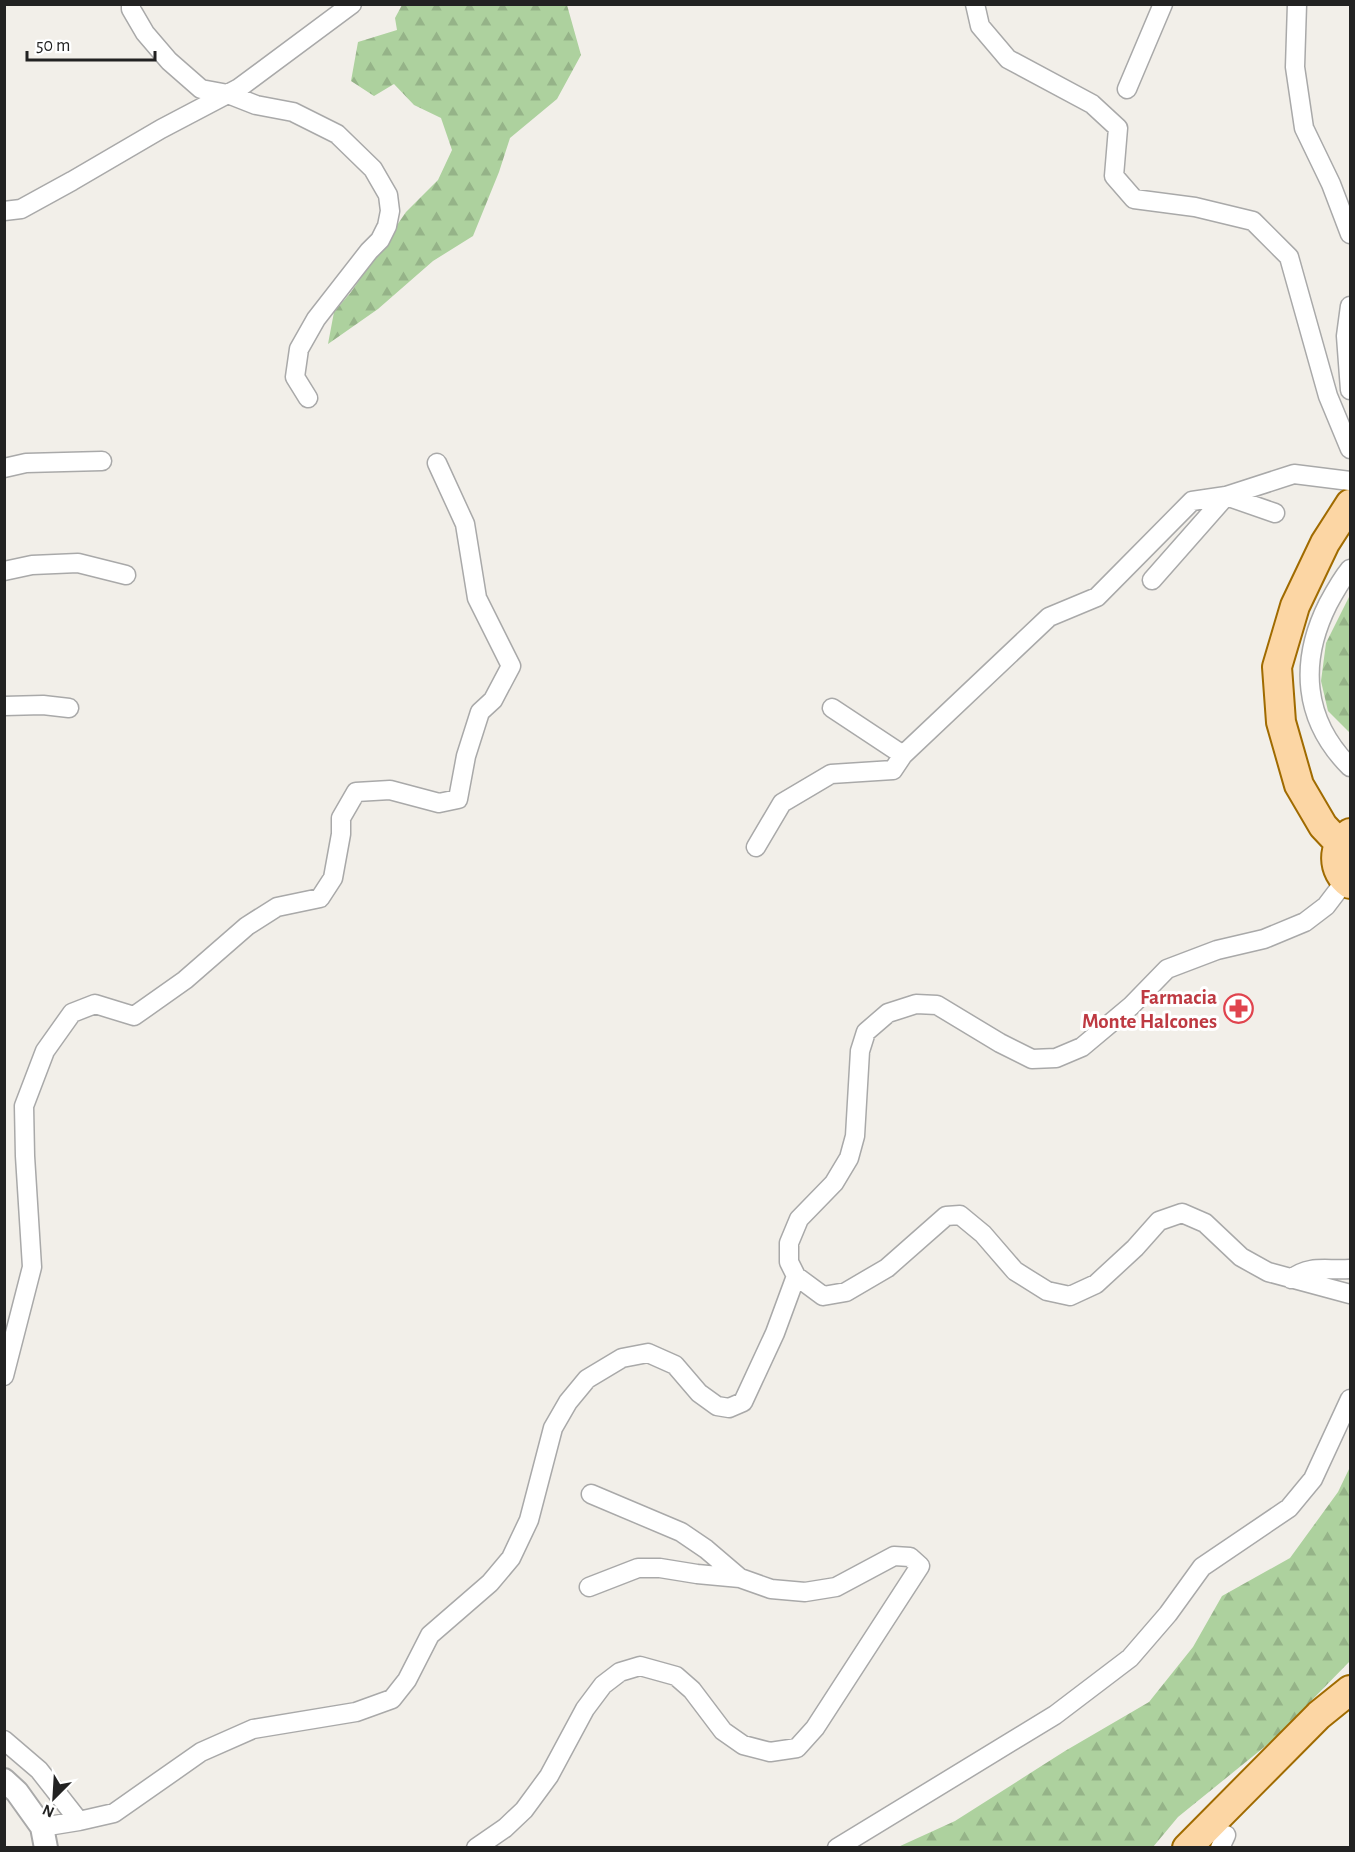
<svg xmlns="http://www.w3.org/2000/svg" width="1355" height="1852" font-family="'Alegreya Sans',sans-serif">
<defs>
<pattern id="forest-firs" width="22" height="20" patternUnits="userSpaceOnUse" patternTransform="scale(1.5)"><rect width="22" height="20" fill="#add19e"/><path d="M5 1l3.5 6h-7zM16 11l3.5 6h-7z" fill="#95b388"/></pattern>
</defs>
<rect width="100%" height="100%" fill="#f2efe9"/>
<path fill="url(#forest-firs)" d="M 402,5 L 567,5 L 581,55 L 557,99 L 510,138 L 499,172 L 473,236 L 433,261 L 378,309 L 328,344 L 334,312 L 351,292 L 406,212 L 438,180 L 452,150 L 441,118 L 414,105 L 394,84 L 374,96 L 351,81 L 358,42 L 397,30 L 395,18 Z
M 1350,595 L 1350,733 L 1328,711 L 1321,681 L 1326,643 Z
M 1350,1467 L 1350,1661 L 1273,1740 L 1178,1817 L 1153,1847 L 898,1847 L 955,1821 L 1065,1751 L 1149,1702 L 1193,1647 L 1222,1596 L 1290,1558 L 1338,1492 Z"/>
<g fill="none" stroke-linecap="round" stroke-linejoin="round">
<defs>
<path id="minor" d="M 131,4 L 131,9 L 145,33 L 169,61 L 201,89 L 228,94 L 256,105 L 293,112 L 337,134 L 373,169 L 388,195 L 390,211 L 387,226 L 380,240 L 369,251 L 316,319 L 299,349 L 295,377 L 308,398
M 975,4 L 980,26 L 1008,59 L 1092,104 L 1118,128 L 1114,176 L 1134,199 L 1195,207 L 1253,221 L 1289,257 L 1328,396 L 1350,449
M 1297,4 L 1295,67 L 1304,128 L 1331,184 L 1350,234
M 1127,89 L 1163,4
M 4,211 L 21,209 L 72,181 L 161,129 L 239,88 L 352,4
M 1350,306 L 1346,336 L 1350,390
M 4,468 L 26,463 L 102,461
M 1226,496 L 1275,513
M 1350,569 C 1341,580 1335,591 1328,604 C 1299,662 1303,720 1350,767
M 4,571 L 32,565 L 78,563 L 126,575
M 1152,580 L 1226,496
M 4,706 L 43,705 L 69,708
M 832,708 L 903,755
M 756,847 L 782,803 L 831,774 L 893,770 L 903,755 L 1049,617 L 1097,597 L 1192,501 L 1226,496 L 1294,474 L 1350,481
M 1345,881 L 1326,906 L 1305,922 L 1264,939 L 1217,950 L 1167,969 L 1131,1006 L 1082,1047 L 1056,1058 L 1032,1059 L 1000,1043 L 937,1005 L 916,1004 L 888,1013 L 866,1032 L 860,1051 L 855,1136 L 849,1158 L 834,1183 L 799,1219 L 789,1243 L 789,1262 L 796,1276 L 823,1296 L 846,1292 L 887,1268 L 946,1216 L 960,1215 L 983,1234 L 1015,1271 L 1047,1291 L 1070,1296 L 1096,1284 L 1135,1248 L 1159,1221 L 1182,1213 L 1205,1223 L 1241,1257 L 1268,1272 L 1350,1294
M 1291,1279 C 1311,1264 1327,1271 1350,1269
M 4,1376 L 32,1267 L 25,1156 L 24,1106 L 45,1051 L 72,1013 L 95,1004 L 134,1016 L 185,980 L 247,926 L 277,907 L 320,898 L 333,878 L 341,834 L 341,818 L 356,792 L 390,790 L 439,803 L 458,799 L 466,756 L 480,712 L 493,700 L 511,666 L 477,598 L 465,524 L 437,463
M 591,1494 L 681,1532 L 706,1549 L 740,1578
M 4,1740 L 39,1770 L 79,1821
M 42,1827 L 79,1821 L 114,1813 L 201,1752 L 253,1729 L 356,1712 L 392,1699 L 407,1680 L 430,1635 L 490,1583 L 511,1558 L 529,1520 L 553,1428 L 568,1402 L 587,1379 L 622,1358 L 648,1353 L 675,1365 L 699,1393 L 717,1406 L 729,1408 L 743,1402 L 775,1333 L 796,1276
M 476,1848 L 505,1828 L 524,1810 L 549,1776 L 585,1709 L 603,1685 L 620,1672 L 640,1666 L 676,1676 L 692,1690 L 723,1731 L 743,1745 L 770,1752 L 797,1748 L 815,1728 L 920,1566 L 910,1557 L 894,1556 L 836,1587 L 805,1592 L 771,1589 L 740,1578 L 697,1574 L 660,1568 L 638,1568 L 589,1587
M 837,1848 L 1055,1715 L 1130,1658 L 1168,1614 L 1202,1567 L 1289,1508 L 1313,1479 L 1350,1399
M 1220,1848 L 1226,1835"/>
<path id="tertiary" d="M 4,1780 L 17,1792 L 42,1827 L 46,1848"/>
<path id="primary" d="M 1350,833 C 1331,845 1332,872 1350,884
M 1340,844 L 1323,826 L 1299,785 L 1281,722 L 1277,667 L 1295,606 L 1325,543 L 1350,504
M 1187,1848 L 1319,1715 L 1350,1690"/>
</defs>
<use href="#minor" stroke="#a9a9a9" stroke-width="21"/>
<use href="#tertiary" stroke="#a9a9a9" stroke-width="26"/>
<use href="#primary" stroke="#a06b00" stroke-width="32"/>
<use href="#minor" stroke="#fff" stroke-width="18"/>
<use href="#tertiary" stroke="#fff" stroke-width="22"/>
<use href="#primary" stroke="#fcd6a4" stroke-width="28"/>
</g>
<defs>
<symbol id="pharmacy-ring" viewBox="-11 -11 22 22"><circle r="9.5" fill="#fff" stroke="#e0444e" stroke-width="1.5"/><path d="M-2-6h4v4h4v4h-4v4h-4v-4h-4v-4h4Z" fill="#e0444e"/></symbol>
</defs>
<g fill-rule="evenodd">
<use href="#pharmacy-ring" x="1222" y="992" width="33" height="33"/>
</g>
<g text-anchor="middle" stroke-width="6" stroke-linejoin="round" paint-order="stroke">
<g font-size="21" font-weight="bold" fill="#be3a42" stroke="#fff" text-anchor="end">
<text x="1217" y="1004">Farmacia<tspan x="1217" dy="24">Monte Halcones</tspan></text>
</g>
</g>
<rect width="1355" height="1852" fill="none" stroke="#222222" stroke-width="12"/>
<g transform="translate(54 1798) rotate(204)" stroke="#ffffff" stroke-width="4.5" paint-order="stroke">
<path d="M0-4.5L10 22L0 15L-10 22Z" fill="#222222"/>
<text y="-9" font-size="16" font-weight="bold" text-anchor="middle" fill="#222222">N</text>
</g>
<path d="M27 51v9h128v-9" fill="none" stroke="#222222" stroke-width="3"/>
<text x="36" y="51" font-size="18" fill="#222222" stroke="#ffffff" stroke-width="4.5" paint-order="stroke">50 m</text>
</svg>
